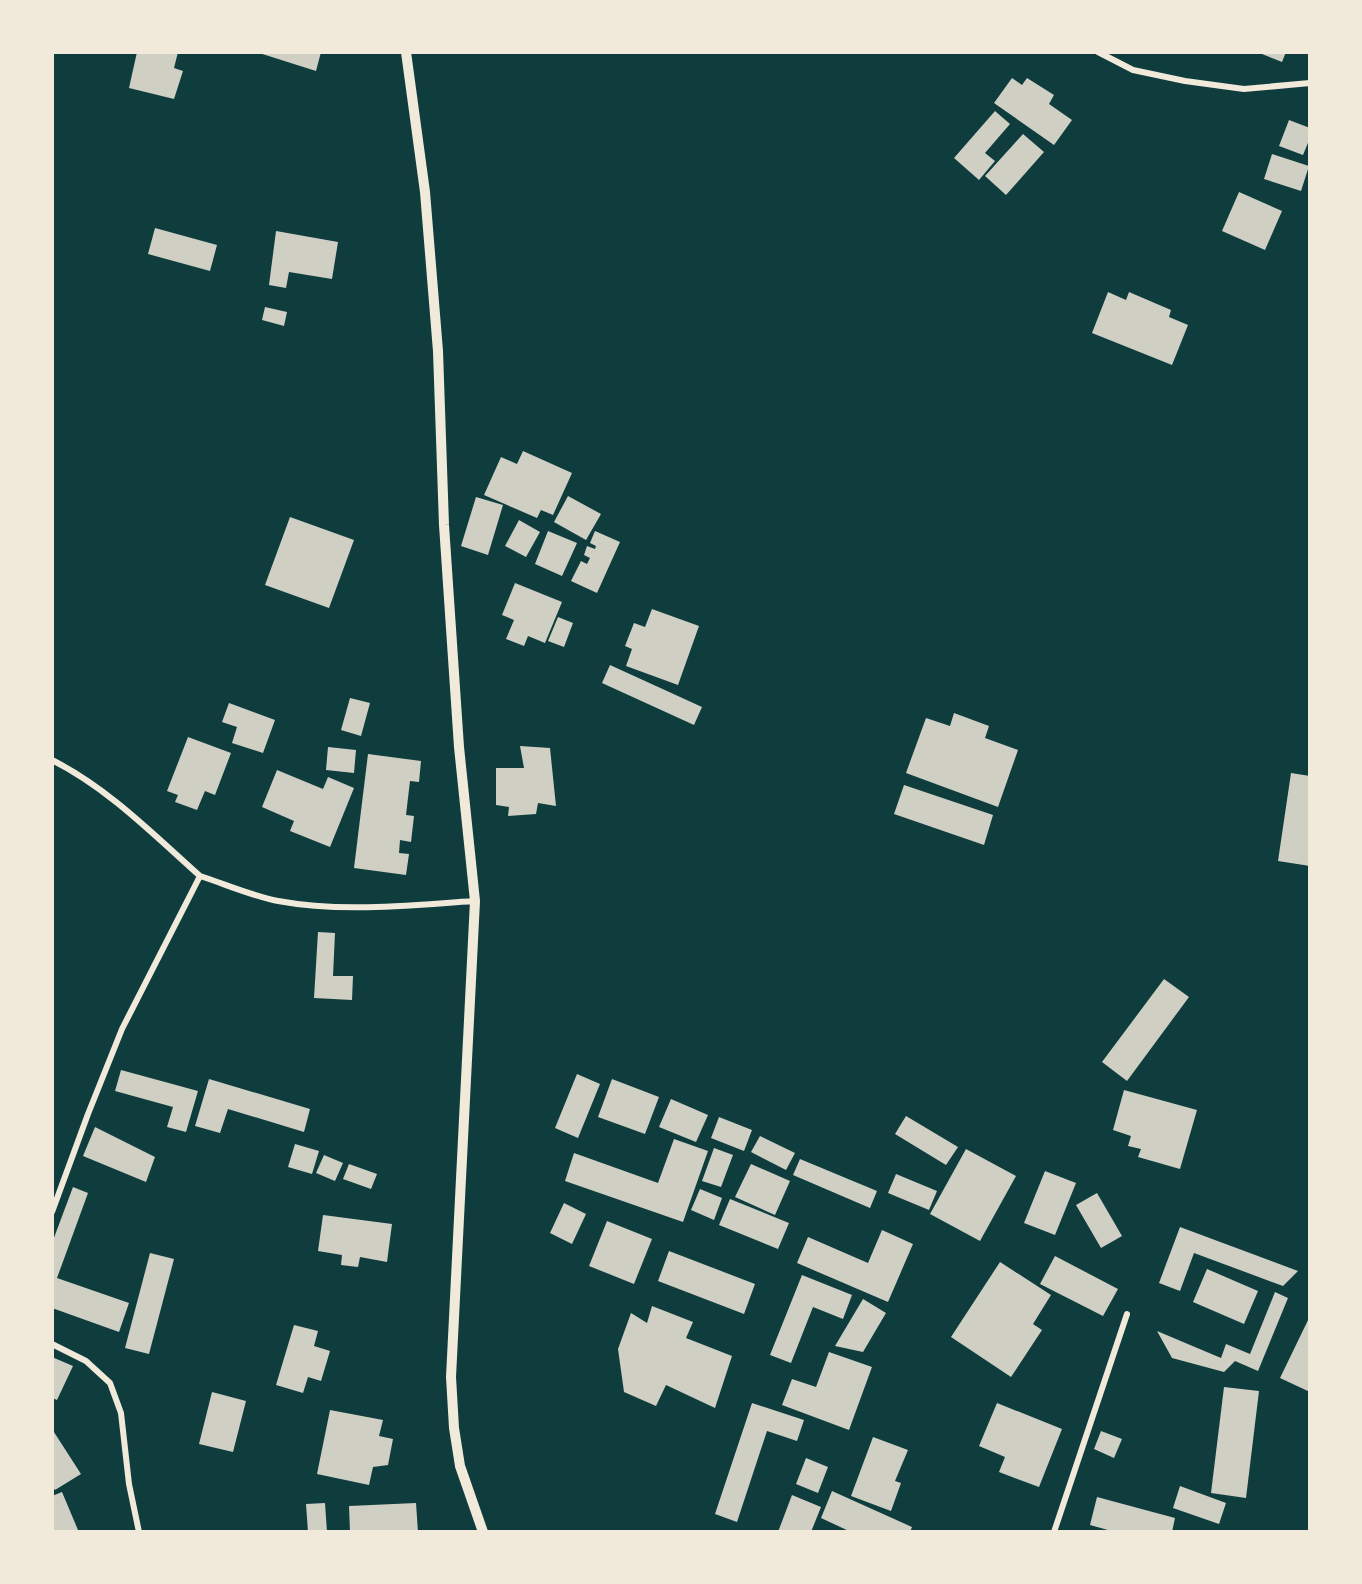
<svg xmlns="http://www.w3.org/2000/svg" width="1362" height="1584" font-family="Signika,sans-serif">
<rect width="100%" height="100%" fill="#0f3d3e"/>
<path fill="#cfcfc3" d="M 137,52 L 178,52 L 174,68 L 183,71 L 174,99 L 129,88 Z
M 256,52 L 321,52 L 316,71 Z
M 1257,52 L 1286,52 L 1282,62 Z
M 1012,78 L 1022,85 L 1027,78 L 1054,95 L 1049,104 L 1072,120 L 1054,145 L 994,103 Z
M 995,111 L 1010,124 L 985,153 L 995,161 L 979,180 L 954,158 Z
M 1289,120 L 1310,128 L 1310,138 L 1303,155 L 1279,146 Z
M 1023,134 L 1044,152 L 1006,195 L 985,176 Z
M 1272,154 L 1309,166 L 1301,191 L 1264,179 Z
M 1239,192 L 1282,211 L 1265,250 L 1222,231 Z
M 155,228 L 217,245 L 210,271 L 148,254 Z
M 276,231 L 338,242 L 332,279 L 289,272 L 286,288 L 269,285 Z
M 1108,292 L 1126,300 L 1129,292 L 1171,310 L 1169,317 L 1188,325 L 1172,365 L 1092,333 Z
M 265,307 L 287,312 L 284,326 L 262,320 Z
M 523,451 L 572,473 L 553,515 L 541,510 L 537,518 L 484,495 L 501,457 L 517,464 Z
M 568,496 L 601,514 L 586,540 L 554,522 Z
M 476,497 L 503,505 L 488,555 L 461,546 Z
M 290,517 L 354,540 L 329,608 L 265,585 Z
M 519,520 L 540,532 L 526,557 L 505,546 Z
M 548,531 L 577,543 L 562,576 L 535,564 Z
M 595,531 L 620,542 L 597,593 L 571,581 L 581,561 L 587,564 L 590,558 L 584,555 L 587,546 L 595,549 L 596,546 L 590,543 Z
M 515,583 L 562,602 L 545,643 L 528,636 L 524,646 L 506,639 L 514,620 L 502,615 Z
M 652,609 L 699,626 L 678,685 L 626,666 L 632,649 L 625,646 L 634,623 L 645,627 Z
M 558,617 L 573,623 L 564,647 L 548,641 Z
M 610,665 L 702,707 L 694,725 L 602,683 Z
M 350,698 L 370,703 L 361,736 L 341,730 Z
M 229,703 L 275,720 L 263,753 L 232,743 L 237,727 L 222,722 Z
M 954,713 L 989,726 L 985,738 L 1018,750 L 998,807 L 906,773 L 926,718 L 950,726 Z
M 188,737 L 231,753 L 215,795 L 205,791 L 197,810 L 175,802 L 178,795 L 167,791 Z
M 520,746 L 550,748 L 556,806 L 538,803 L 536,814 L 508,816 L 509,807 L 496,805 L 496,768 L 524,768 Z
M 328,747 L 356,750 L 354,773 L 326,770 Z
M 368,754 L 421,761 L 419,782 L 410,781 L 406,815 L 414,816 L 411,842 L 400,840 L 399,853 L 409,854 L 406,875 L 354,868 Z
M 277,770 L 323,789 L 328,777 L 354,788 L 330,847 L 290,831 L 294,821 L 262,807 Z
M 1291,773 L 1310,776 L 1310,866 L 1278,861 Z
M 904,785 L 993,815 L 984,845 L 894,814 Z
M 318,932 L 335,933 L 333,976 L 353,976 L 352,1000 L 314,998 Z
M 1164,979 L 1189,997 L 1127,1081 L 1102,1062 Z
M 121,1070 L 198,1091 L 186,1132 L 167,1127 L 173,1107 L 115,1091 Z
M 577,1074 L 600,1084 L 578,1138 L 555,1128 Z
M 209,1079 L 310,1109 L 304,1132 L 228,1109 L 220,1133 L 195,1126 Z
M 612,1079 L 659,1097 L 645,1134 L 598,1117 Z
M 1124,1090 L 1197,1110 L 1180,1169 L 1138,1157 L 1141,1149 L 1128,1146 L 1131,1136 L 1113,1130 Z
M 671,1099 L 708,1115 L 696,1142 L 659,1127 Z
M 906,1116 L 958,1147 L 946,1165 L 895,1134 Z
M 719,1117 L 752,1130 L 744,1151 L 711,1138 Z
M 95,1127 L 155,1157 L 146,1182 L 83,1156 Z
M 760,1136 L 795,1153 L 786,1170 L 751,1152 Z
M 674,1139 L 708,1151 L 683,1222 L 565,1181 L 574,1153 L 658,1183 Z
M 295,1144 L 319,1151 L 312,1174 L 288,1167 Z
M 714,1148 L 733,1155 L 721,1187 L 702,1181 Z
M 966,1149 L 1016,1176 L 980,1241 L 930,1214 Z
M 324,1155 L 343,1163 L 335,1181 L 316,1173 Z
M 800,1159 L 877,1191 L 870,1208 L 793,1175 Z
M 349,1164 L 377,1174 L 371,1189 L 343,1179 Z
M 751,1164 L 790,1181 L 775,1215 L 735,1197 Z
M 1045,1171 L 1076,1183 L 1055,1235 L 1024,1223 Z
M 896,1174 L 937,1191 L 929,1210 L 888,1193 Z
M 73,1187 L 88,1193 L 57,1278 L 129,1303 L 119,1332 L 52,1308 L 52,1243 Z
M 700,1189 L 722,1198 L 714,1220 L 691,1210 Z
M 1097,1193 L 1122,1236 L 1101,1248 L 1076,1205 Z
M 730,1199 L 789,1223 L 778,1249 L 719,1225 Z
M 564,1203 L 586,1214 L 572,1244 L 550,1233 Z
M 323,1215 L 392,1224 L 387,1262 L 360,1257 L 358,1267 L 341,1265 L 342,1255 L 318,1251 Z
M 607,1221 L 652,1239 L 634,1284 L 589,1266 Z
M 1180,1227 L 1298,1271 L 1283,1286 L 1194,1253 L 1180,1291 L 1159,1283 Z
M 882,1230 L 913,1244 L 888,1302 L 797,1263 L 808,1237 L 868,1263 Z
M 669,1251 L 755,1284 L 744,1314 L 658,1281 Z
M 150,1253 L 174,1259 L 149,1354 L 125,1348 Z
M 1055,1256 L 1118,1289 L 1103,1316 L 1040,1284 Z
M 1000,1262 L 1051,1295 L 1033,1324 L 1042,1330 L 1011,1377 L 951,1337 Z
M 1207,1269 L 1258,1291 L 1244,1324 L 1193,1302 Z
M 802,1275 L 852,1295 L 843,1319 L 813,1307 L 791,1363 L 770,1355 Z
M 1275,1292 L 1288,1298 L 1258,1371 L 1235,1361 L 1224,1372 L 1172,1358 L 1157,1331 L 1221,1358 L 1226,1344 L 1250,1354 Z
M 863,1299 L 886,1313 L 863,1352 L 835,1346 Z
M 652,1306 L 693,1322 L 686,1338 L 732,1356 L 715,1408 L 666,1385 L 656,1406 L 624,1392 L 618,1349 L 631,1313 L 647,1323 Z
M 1310,1316 L 1310,1392 L 1280,1378 Z
M 294,1325 L 318,1331 L 314,1346 L 330,1351 L 321,1381 L 308,1377 L 303,1393 L 276,1385 Z
M 829,1352 L 872,1367 L 849,1430 L 782,1405 L 792,1379 L 816,1387 Z
M 52,1357 L 73,1366 L 57,1400 L 52,1398 Z
M 1224,1387 L 1259,1391 L 1246,1498 L 1211,1493 Z
M 212,1392 L 246,1401 L 233,1452 L 199,1444 Z
M 752,1403 L 804,1420 L 797,1441 L 767,1431 L 737,1522 L 715,1514 Z
M 997,1403 L 1062,1429 L 1039,1487 L 999,1472 L 1005,1457 L 979,1446 Z
M 330,1410 L 383,1420 L 379,1436 L 393,1439 L 388,1465 L 373,1467 L 369,1485 L 317,1474 Z
M 52,1429 L 81,1474 L 55,1490 L 52,1486 Z
M 1101,1431 L 1122,1439 L 1114,1458 L 1094,1449 Z
M 873,1437 L 908,1450 L 895,1481 L 901,1483 L 891,1511 L 851,1496 Z
M 806,1458 L 828,1467 L 818,1493 L 796,1484 Z
M 1180,1486 L 1226,1503 L 1219,1524 L 1173,1508 Z
M 832,1491 L 912,1527 L 910,1532 L 851,1532 L 821,1518 Z
M 62,1492 L 78,1530 L 76,1532 L 52,1532 L 52,1496 Z
M 792,1495 L 821,1507 L 811,1532 L 778,1532 Z
M 1097,1497 L 1175,1518 L 1172,1532 L 1115,1532 L 1090,1525 Z
M 325,1503 L 327,1532 L 308,1532 L 306,1504 Z
M 416,1503 L 418,1532 L 350,1532 L 349,1506 Z"/>
<g fill="none" stroke-linecap="round" stroke-linejoin="round">
<path stroke="#f1e9da" stroke-width="6" d="M 1098,52 L 1133,70 L 1185,81 L 1244,89 L 1310,83
M 52,760 C 108,788 154,835 200,876
M 52,1212 L 88,1114 L 122,1029 L 200,876 C 225,884 252,896 278,901 C 343,913 410,905 475,901
M 52,1344 L 86,1361 L 110,1383 L 121,1413 L 129,1484 L 139,1532
M 1054,1532 L 1127,1314"/>
<path stroke="#f1e9da" stroke-width="10" d="M 406,52 L 425,192 L 438,351 L 444,525 L 459,747 L 475,901 L 451,1377 L 454,1428 L 460,1466 L 483,1532"/>
</g>
<rect width="1362" height="1584" fill="none" stroke="#f1e9da" stroke-width="108"/>
</svg>
